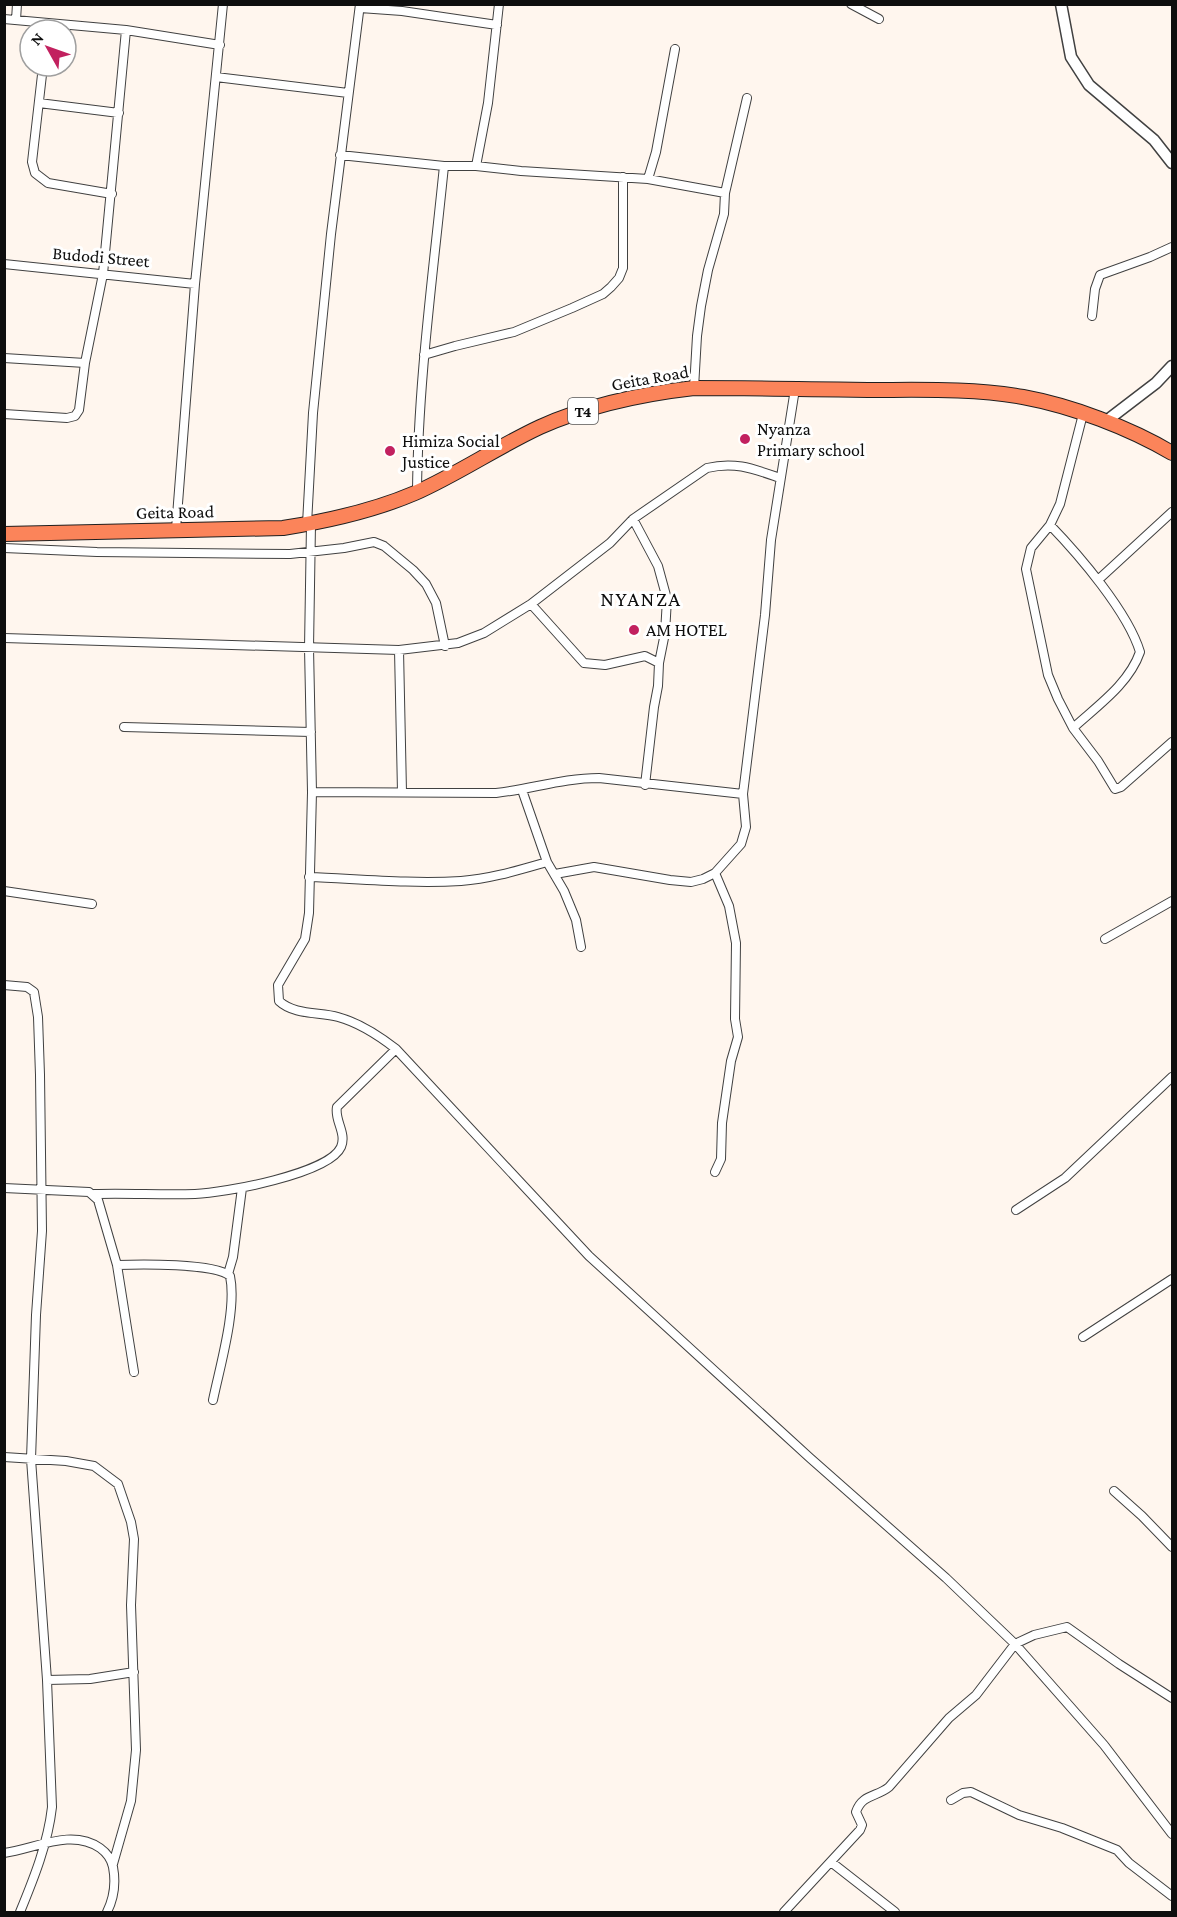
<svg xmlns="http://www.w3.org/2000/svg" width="1177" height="1917" font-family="'Crimson Pro',serif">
<rect width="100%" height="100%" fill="#fff6ee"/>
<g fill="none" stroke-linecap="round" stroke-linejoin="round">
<defs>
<path id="minor" d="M 851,4 L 879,19
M 360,8 L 402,11 L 497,25
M 4,19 L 126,30 L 220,45
M 16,20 L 17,4
M 43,66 L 32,162 L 35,173 L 48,183 L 112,194
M 216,77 L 348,93
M 39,103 L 119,113
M 340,155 L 444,166 L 476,166 L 521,171 L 648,179 L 725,193
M 476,166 L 488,103 L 499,4
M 648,179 L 656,152 L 675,49
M 4,264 L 195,284
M 1092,316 L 1095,289 L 1100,275 L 1150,257 L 1172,247
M 424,355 L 455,346 L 514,332 L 572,308 L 603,294 L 611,287 L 619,278 L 623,268 L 623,177
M 4,358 L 85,363
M 694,388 L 697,336 L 701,306 L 708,270 L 724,214 L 725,193 L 747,98
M 4,414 L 67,418 L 75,416 L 79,410 L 85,363 L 103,274 L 126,30
M 1083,414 L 1060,504 L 1050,525 L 1031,548 L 1026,569 L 1048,675 L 1058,699 L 1073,728 L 1098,761 L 1115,789 L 1121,787 L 1172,742
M 417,492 C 418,383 433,275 444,166
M 633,519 L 658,566 L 667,599 L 665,633 L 659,663 L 658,686 L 654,707 L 645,785
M 307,524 L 313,413 L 331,234 L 360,4
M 311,524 L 309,648 L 312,792 L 309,913 L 305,939 L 278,985 L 279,1001 C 294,1015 319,1012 338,1017 C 360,1023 378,1035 396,1049 L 589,1256 L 810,1458 L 946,1578 L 1015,1644 L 1104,1745 L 1172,1834
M 1050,525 C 1079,555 1128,612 1140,652 C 1129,684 1097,706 1073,728
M 176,529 L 195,284 L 223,4
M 4,548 L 97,552 L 290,554 L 344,548 L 374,542 L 384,546 L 413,570 L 426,584 L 436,603 L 445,646
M 1098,580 L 1172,512
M 531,604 L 584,663 L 605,665 L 645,656 L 659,663
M 4,638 L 399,650 L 458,643 L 484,633 L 531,604 L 610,543 L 633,519 L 707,468 C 735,461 754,469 780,478
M 399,650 L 402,792
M 124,727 L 311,732
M 522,790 L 547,862 L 564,891 L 576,920 L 581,947
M 312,792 L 496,793 C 532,789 563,778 599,778 L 743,794
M 555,874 L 594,867 L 670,880 L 691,882 L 703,879 L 715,873 L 741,844 L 746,827 L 743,794 L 765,615 L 771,540 L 795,389
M 309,877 C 359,879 411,884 461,881 C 490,879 519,870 547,862
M 4,891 L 92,904
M 1105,939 L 1172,901
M 4,985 L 27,987 L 34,992 L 38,1017 L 40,1075 L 42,1231 L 36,1315 L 31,1459 L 47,1680 L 52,1807 C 48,1843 34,1878 20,1912
M 715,1172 L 721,1159 L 722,1123 L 731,1061 L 738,1037 L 735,1019 L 736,943 L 729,906 L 715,873
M 4,1188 L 89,1192 L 98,1200 L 117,1265 L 134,1372
M 94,1194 C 128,1193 161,1195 195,1194 C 223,1193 329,1174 341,1147 C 347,1133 334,1120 337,1107 L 396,1049
M 1016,1210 L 1065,1178 L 1172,1077
M 117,1265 C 139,1264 215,1263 230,1276 C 237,1309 220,1366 213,1400
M 228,1274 L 233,1257 L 242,1188
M 1083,1337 L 1172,1279
M 4,1457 L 66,1461 L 94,1466 L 118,1484 L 131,1522 L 134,1539 L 131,1605 L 136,1750 L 131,1801 L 113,1864
M 1114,1491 L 1142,1516 L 1172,1547
M 47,1680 L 90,1679 L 134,1672
M 951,1800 L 963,1793 L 971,1792 L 1019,1815 L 1062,1828 L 1117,1850 L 1129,1863 L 1172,1896
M 4,1853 C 35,1849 71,1828 100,1848 C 107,1853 111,1858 113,1867 C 116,1883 114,1898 107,1912
M 831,1862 L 895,1912
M 784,1912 L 860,1830 L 862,1825 L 856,1812 C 862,1794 877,1797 889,1787 L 949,1718 L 976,1695 L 1015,1644 L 1034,1635 L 1067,1627 L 1119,1664 L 1172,1698"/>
<path id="tertiary" d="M 1061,4 L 1071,57 L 1089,85 L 1154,140 L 1172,163
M 1105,422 L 1156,383 L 1172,366"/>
<path id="trunk" d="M 4,534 L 283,528 C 328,521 373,511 415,493 C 458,474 497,447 540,427 C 589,405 641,394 694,388 C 752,388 810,389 868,390 C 920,390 972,388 1023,397 C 1072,406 1130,428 1172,453"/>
</defs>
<use href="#minor" stroke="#414141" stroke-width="10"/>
<use href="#tertiary" stroke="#414141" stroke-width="13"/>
<use href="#trunk" stroke="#1f1f1f" stroke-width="16"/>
<use href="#minor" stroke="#fff" stroke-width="8"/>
<use href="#tertiary" stroke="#fff" stroke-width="10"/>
<use href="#trunk" stroke="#fb845a" stroke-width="14"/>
</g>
<g fill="#c2215f" stroke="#fff" stroke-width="2">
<circle cx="745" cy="439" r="6"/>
<circle cx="390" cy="451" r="6"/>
<circle cx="634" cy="630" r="6"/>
</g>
<g text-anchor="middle" stroke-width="6" stroke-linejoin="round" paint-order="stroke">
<rect fill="#fff" stroke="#565656" stroke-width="1.5" x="568" y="398" width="30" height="26" rx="4.5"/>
<g font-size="16" font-weight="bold" fill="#0e0e0e">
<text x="583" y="417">T4</text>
</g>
<g font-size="18" fill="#0e0e0e" stroke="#fff">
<text transform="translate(101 257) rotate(5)" y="6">Budodi Street</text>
<text transform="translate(650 378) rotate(-10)" y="6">Geita Road</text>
<text transform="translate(175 512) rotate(-1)" y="6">Geita Road</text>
</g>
<g font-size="18" fill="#0e0e0e" stroke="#fff" text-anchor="start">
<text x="757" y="435">Nyanza<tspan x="757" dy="21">Primary school</tspan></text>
<text x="402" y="447">Himiza Social<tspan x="402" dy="21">Justice</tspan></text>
<text x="646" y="636">AM HOTEL</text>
</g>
<g font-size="21" letter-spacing="1.5" fill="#0e0e0e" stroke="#fff">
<text x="641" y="606">NYANZA</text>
</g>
</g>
<rect width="1177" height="1917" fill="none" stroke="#0e0e0e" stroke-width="12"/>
<g transform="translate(48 48) rotate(310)"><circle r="28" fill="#ffffff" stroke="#9f9f9f" stroke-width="1.5"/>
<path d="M0-4.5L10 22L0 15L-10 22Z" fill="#c2215f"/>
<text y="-9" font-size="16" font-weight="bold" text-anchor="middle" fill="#0e0e0e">N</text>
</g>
</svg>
